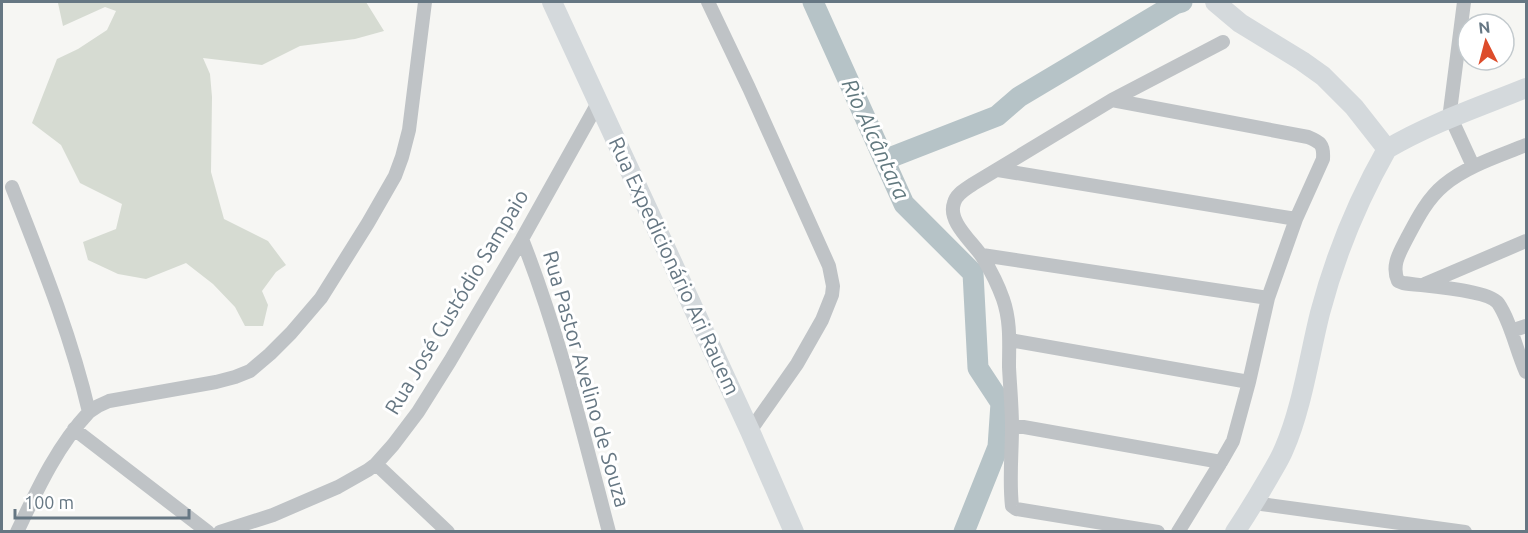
<svg xmlns="http://www.w3.org/2000/svg" width="1528" height="533" font-family="Ubuntu,sans-serif">
<rect width="100%" height="100%" fill="#f6f6f3"/>
<path fill="#d6dbd2" d="M 59,2 L 366,2 L 384,31 L 355,39 L 300,46 L 262,65 L 203,58 L 210,74 L 212,97 L 211,172 L 224,219 L 268,241 L 286,265 L 276,272 L 262,291 L 268,305 L 263,326 L 245,326 L 235,307 L 213,284 L 186,263 L 146,279 L 118,274 L 88,260 L 83,242 L 116,229 L 122,204 L 80,183 L 61,145 L 32,123 L 57,59 L 78,49 L 107,30 L 116,11 L 105,7 L 63,26 L 58,3 Z"/>
<g fill="none" stroke-linecap="round" stroke-linejoin="round">
<path stroke="#b6c3c7" stroke-width="21" d="M 813,2 L 904,204 L 973,273 L 978,368 L 1001,403 L 998,447 L 964,532
M 884,160 L 997,116 L 1019,97 L 1175,4 L 1182,2"/>
<path stroke="#bfc3c6" stroke-width="14" d="M 708,2 L 749,88 L 829,266 L 833,286 L 832,295 L 822,320 L 797,364 L 750,431
M 1112,100 L 1308,137 C 1320,142 1324,144 1323,159 L 1296,219 L 1268,298 L 1249,382 L 1233,441 L 1221,462 L 1178,532
M 1451,118 L 1473,166
M 1449,119 L 1464,2
M 1526,145 C 1499,156 1467,166 1444,185 C 1427,199 1417,219 1407,238 C 1400,252 1391,265 1398,281 L 1403,283 C 1422,286 1487,289 1498,303 C 1511,322 1516,350 1526,372
M 998,170 L 1296,219
M 12,187 C 41,261 71,335 89,412 C 57,446 37,490 17,532
M 522,239 C 559,333 583,433 609,532
M 982,255 L 1268,298
M 1425,284 L 1526,241
M 1511,331 L 1526,326
M 1010,340 L 1249,382
M 89,412 L 98,406 L 109,401 L 216,382 L 235,377 L 250,371 L 270,354 L 291,333 L 321,298 L 368,223 L 395,176 L 402,157 L 409,130 L 425,2
M 1012,425 L 1221,462
M 74,429 L 208,532
M 376,464 L 448,532
M 1254,503 L 1465,532
M 220,532 L 273,515 L 338,487 L 368,470 L 376,464 L 393,445 L 418,412 L 450,361 L 522,239 L 598,103
M 1158,532 L 1016,509 L 1012,506 C 1009,480 1012,453 1012,427 C 1012,407 1010,387 1009,367 C 1009,344 1011,322 1003,299 C 998,285 991,271 983,258 C 974,243 947,222 954,203 C 956,194 966,189 973,184 L 1112,100 L 1223,42"/>
<path stroke="#d4d9dc" stroke-width="20" d="M 552,2 L 750,431 L 794,532
M 1215,2 L 1240,23 L 1302,61 L 1323,76 L 1354,107 L 1387,149
M 1387,149 C 1431,123 1479,107 1526,88
M 1235,532 C 1247,514 1258,496 1269,477 C 1274,468 1280,459 1284,449 C 1302,408 1309,357 1320,313 C 1335,256 1358,200 1387,149"/>
</g>
<g text-anchor="middle" stroke-width="6" stroke-linejoin="round" paint-order="stroke">
<g font-size="21" fill="#667783" stroke="#fff">
<text transform="translate(674 266) rotate(65)" y="7">Rua Expedicionário Ari Rauem</text>
<text transform="translate(457 302) rotate(-59)" y="7">Rua José Custódio Sampaio</text>
<text transform="translate(586 379) rotate(74)" y="7">Rua Pastor Avelino de Souza</text>
</g>
<g font-size="22" font-style="italic" fill="#62797f" stroke="#fff">
<text transform="translate(876 139) rotate(65)" y="8">Rio Alcântara</text>
</g>
</g>
<rect width="1528" height="533" fill="none" stroke="#667783" stroke-width="6"/>
<g transform="translate(1486 42) rotate(354)"><circle r="28" fill="#ffffff" stroke="#c2c9cd" stroke-width="1.5"/>
<path d="M0-4.5L10 22L0 15L-10 22Z" fill="#dd4c2b"/>
<text y="-9" font-size="16" font-weight="bold" text-anchor="middle" fill="#667783">N</text>
</g>
<path d="M15 509v9h174v-9" fill="none" stroke="#667783" stroke-width="3"/>
<text x="24" y="509" font-size="18" fill="#667783" stroke="#ffffff" stroke-width="4.5" paint-order="stroke">100 m</text>
</svg>
